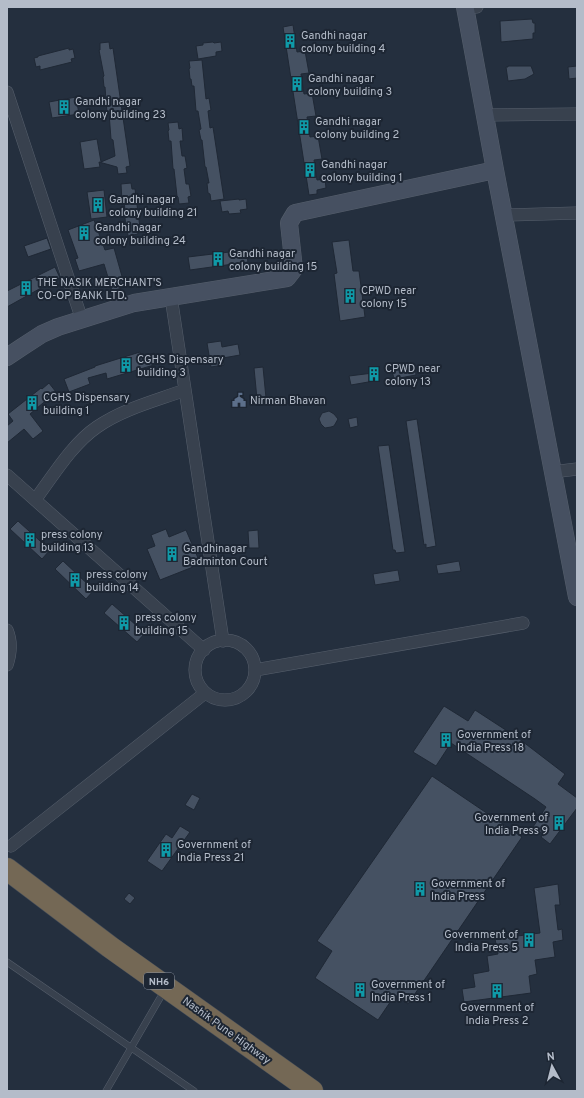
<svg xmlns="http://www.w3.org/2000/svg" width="584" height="1098" font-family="Overpass,sans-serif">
<rect width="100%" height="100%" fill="#242f3e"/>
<path fill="#455162" stroke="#1f2835" d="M 532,19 L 533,23 L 535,23 L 535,33 L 533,33 L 533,39 L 501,42 L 500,21 Z
M 293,25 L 297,52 L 305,51 L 309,73 L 301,74 L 304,94 L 312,93 L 316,116 L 307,117 L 310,137 L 318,136 L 322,159 L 314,160 L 317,180 L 325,179 L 326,188 L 317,190 L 317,194 L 309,195 L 283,27 Z
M 109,42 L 110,49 L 113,48 L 130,166 L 126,167 L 127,173 L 118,174 L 117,167 L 99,162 L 100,167 L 84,169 L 80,142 L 97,139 L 101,162 L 115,156 L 113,140 L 111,139 L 109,113 L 107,113 L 105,87 L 104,87 L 103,77 L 104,76 L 99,50 L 100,50 L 100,43 Z
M 213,42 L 214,43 L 221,42 L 222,51 L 216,52 L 216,56 L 198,59 L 196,46 L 203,45 L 203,43 Z
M 69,48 L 69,50 L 73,49 L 75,58 L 71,59 L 72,62 L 40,70 L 40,66 L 36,67 L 34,58 L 38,57 L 38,56 Z
M 202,60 L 206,99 L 209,98 L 211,110 L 208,111 L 210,128 L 213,127 L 224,199 L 211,201 L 210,194 L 208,193 L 207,183 L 209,183 L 206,167 L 205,167 L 202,140 L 201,140 L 199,130 L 201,129 L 198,111 L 196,111 L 194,86 L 192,86 L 191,79 L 190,79 L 189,69 L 190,68 L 189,61 Z
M 508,66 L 531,66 L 534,74 L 525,79 L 508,81 L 506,67 L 508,67 Z
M 577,66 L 577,78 L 569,79 L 568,67 Z
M 76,97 L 79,114 L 52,118 L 49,102 Z
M 178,122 L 179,129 L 182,128 L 183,141 L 180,141 L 182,156 L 185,156 L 187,168 L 184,169 L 186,184 L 189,184 L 191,196 L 188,197 L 189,203 L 179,204 L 178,197 L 177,196 L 174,169 L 173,169 L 171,141 L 169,141 L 168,131 L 169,130 L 168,123 Z
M 131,183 L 132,189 L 135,189 L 140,228 L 137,228 L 138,234 L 128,236 L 127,228 L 126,228 L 125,218 L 126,217 L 124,202 L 122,201 L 121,184 Z
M 104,190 L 107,217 L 91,219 L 87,192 Z
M 239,199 L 239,200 L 246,199 L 247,209 L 240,210 L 241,213 L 229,214 L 228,211 L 222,212 L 220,201 Z
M 94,220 L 105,250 L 114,248 L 125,287 L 112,291 L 104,264 L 79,271 L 75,259 L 78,258 L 68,230 Z
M 47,238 L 51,249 L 28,257 L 24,246 Z
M 349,240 L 353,271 L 359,271 L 365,317 L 340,321 L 334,274 L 337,273 L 332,242 Z
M 246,250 L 248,262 L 190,270 L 188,257 Z
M 55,267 L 60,278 L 50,283 L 7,307 L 7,291 Z
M 221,341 L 222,347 L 238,344 L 240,355 L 223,358 L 224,365 L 211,367 L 207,343 Z
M 140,352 L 142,357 L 154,353 L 157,364 L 107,379 L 106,373 L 88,378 L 90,384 L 69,392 L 64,379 L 95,367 L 95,366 Z
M 415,366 L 416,375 L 394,379 L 392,370 Z
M 263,367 L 266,398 L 257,399 L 254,368 Z
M 373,373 L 374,381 L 351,385 L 349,376 Z
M 49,383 L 56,392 L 30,414 L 43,431 L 33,439 L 24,429 L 7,443 L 7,426 L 13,421 L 8,414 L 41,388 L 42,389 Z
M 329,411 L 334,414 L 338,419 L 334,426 L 331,427 L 325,428 L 321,424 L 319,419 L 322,413 Z
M 357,417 L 358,426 L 350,428 L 348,419 Z
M 417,419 L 436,546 L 426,548 L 426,544 L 424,545 L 406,421 Z
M 389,445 L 405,552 L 396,553 L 395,550 L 393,550 L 378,446 Z
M 18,521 L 50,550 L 42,559 L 10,529 Z
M 166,529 L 169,537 L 186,530 L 198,558 L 191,561 L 193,567 L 160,580 L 147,549 L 155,546 L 151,535 Z
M 258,530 L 259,548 L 249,548 L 248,531 Z
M 63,561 L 94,590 L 86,599 L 55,569 Z
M 459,561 L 461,571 L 438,574 L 436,565 Z
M 398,570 L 400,581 L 375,585 L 373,574 Z
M 112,604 L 145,633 L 137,642 L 104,613 Z
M 444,706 L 468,721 L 475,710 L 518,738 L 565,774 L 558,784 L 577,798 L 577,808 L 550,844 L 541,837 L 543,834 L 533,827 L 546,807 L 535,799 L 451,743 L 436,766 L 413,752 Z
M 432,776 L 522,837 L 408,1004 L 395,995 L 378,1020 L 315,978 L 332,951 L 317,941 Z
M 192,794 L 200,798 L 194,810 L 185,805 Z
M 180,826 L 190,832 L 162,871 L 147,861 L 166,834 L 172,838 Z
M 558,884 L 560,905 L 555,905 L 558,930 L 562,929 L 563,940 L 553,942 L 555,957 L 535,960 L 537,974 L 529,976 L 531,993 L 464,1002 L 462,989 L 475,987 L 473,974 L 489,971 L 487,956 L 498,954 L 495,939 L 540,933 L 534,888 Z
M 129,893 L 135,898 L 130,904 L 124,899 Z"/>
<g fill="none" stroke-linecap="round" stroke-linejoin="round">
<defs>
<path id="lane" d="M 7,962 L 194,1091
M 106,1091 L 160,998"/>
<path id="street" d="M 465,7 L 477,7
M 7,92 L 82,320
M 485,115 L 577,114
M 504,215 L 577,213
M 171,297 L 223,641
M 552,472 L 577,469
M 7,475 L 204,650
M 35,500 C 53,476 72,444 97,427 C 123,409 155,401 185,390
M 7,630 C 12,642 11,653 7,665
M195 670a30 30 0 1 1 60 0a30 30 0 1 1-60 0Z
M 255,670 L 523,623
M 11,846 L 205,693"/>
<path id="secondary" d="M 465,7 L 495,170 L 577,597
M 7,357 L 22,347 L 42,334 L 58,327 L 134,303 L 287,278 L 294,269 L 289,223 L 295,213 L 495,170"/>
<path id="highway" d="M 7,869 L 110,947 L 312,1091"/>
</defs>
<use href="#lane" stroke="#565f6c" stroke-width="7"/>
<use href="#street" stroke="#565f6c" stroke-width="13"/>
<use href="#secondary" stroke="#565f6c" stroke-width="18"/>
<use href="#highway" stroke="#434c59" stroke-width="23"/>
<use href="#lane" stroke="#38414e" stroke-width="6"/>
<use href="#street" stroke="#38414e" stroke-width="12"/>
<use href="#secondary" stroke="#465061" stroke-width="17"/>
<use href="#highway" stroke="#746855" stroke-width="22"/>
</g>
<defs>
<symbol id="building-bare" viewBox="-9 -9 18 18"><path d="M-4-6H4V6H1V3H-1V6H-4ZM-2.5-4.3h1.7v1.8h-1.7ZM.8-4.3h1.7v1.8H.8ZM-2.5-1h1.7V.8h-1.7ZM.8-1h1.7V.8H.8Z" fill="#0f9aa8" stroke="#1d2633" stroke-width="2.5" paint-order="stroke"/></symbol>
<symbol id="civic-bare" viewBox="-9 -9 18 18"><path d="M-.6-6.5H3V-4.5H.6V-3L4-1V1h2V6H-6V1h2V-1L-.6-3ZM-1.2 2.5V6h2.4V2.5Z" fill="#5c6f8a" stroke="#1d2633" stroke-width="2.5" paint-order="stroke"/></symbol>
</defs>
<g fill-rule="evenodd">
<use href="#building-bare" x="280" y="31" width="20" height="20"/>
<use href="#building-bare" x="287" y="74" width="20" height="20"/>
<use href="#building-bare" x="54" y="97" width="20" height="20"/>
<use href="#building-bare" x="294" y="117" width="20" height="20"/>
<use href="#building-bare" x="300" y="160" width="20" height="20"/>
<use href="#building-bare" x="88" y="195" width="20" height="20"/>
<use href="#building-bare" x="74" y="223" width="20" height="20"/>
<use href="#building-bare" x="208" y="249" width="20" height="20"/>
<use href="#building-bare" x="16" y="278" width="20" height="20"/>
<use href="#building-bare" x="340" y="286" width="20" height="20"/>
<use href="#building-bare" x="116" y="355" width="20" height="20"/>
<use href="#building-bare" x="364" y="364" width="20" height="20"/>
<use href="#civic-bare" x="229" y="390" width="20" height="20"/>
<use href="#building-bare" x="22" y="393" width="20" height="20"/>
<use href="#building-bare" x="20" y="530" width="20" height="20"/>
<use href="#building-bare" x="162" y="544" width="20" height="20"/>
<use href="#building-bare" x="65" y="570" width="20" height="20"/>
<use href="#building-bare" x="114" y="613" width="20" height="20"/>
<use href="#building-bare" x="436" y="730" width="20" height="20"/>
<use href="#building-bare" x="549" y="813" width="20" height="20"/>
<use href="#building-bare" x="156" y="840" width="20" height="20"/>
<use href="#building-bare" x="410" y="879" width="20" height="20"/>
<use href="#building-bare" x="519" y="930" width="20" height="20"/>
<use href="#building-bare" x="350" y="980" width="20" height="20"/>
<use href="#building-bare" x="487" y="981" width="20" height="20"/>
</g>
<g text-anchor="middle" stroke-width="4" stroke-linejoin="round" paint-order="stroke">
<rect fill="#1d2633" stroke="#878f9c" stroke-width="1" x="144" y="973" width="30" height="16" rx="3"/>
<g font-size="10" font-weight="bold" fill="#b4bcc9">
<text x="159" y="985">NH6</text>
</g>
<g font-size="11" fill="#b4bcc9" stroke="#1d2633" text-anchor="start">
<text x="301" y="39">Gandhi nagar<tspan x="301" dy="13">colony building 4</tspan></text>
<text x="308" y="82">Gandhi nagar<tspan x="308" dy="13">colony building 3</tspan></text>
<text x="75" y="105">Gandhi nagar<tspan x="75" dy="13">colony building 23</tspan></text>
<text x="315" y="125">Gandhi nagar<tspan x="315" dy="13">colony building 2</tspan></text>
<text x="321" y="168">Gandhi nagar<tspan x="321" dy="13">colony building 1</tspan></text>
<text x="109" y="203">Gandhi nagar<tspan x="109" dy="13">colony building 21</tspan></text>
<text x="95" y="231">Gandhi nagar<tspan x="95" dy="13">colony building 24</tspan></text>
<text x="229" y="257">Gandhi nagar<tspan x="229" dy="13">colony building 15</tspan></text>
<text x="37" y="286">THE NASIK MERCHANT'S<tspan x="37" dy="13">CO-OP BANK LTD.</tspan></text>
<text x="361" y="294">CPWD near<tspan x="361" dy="13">colony 15</tspan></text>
<text x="137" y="363">CGHS Dispensary<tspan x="137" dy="13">building 3</tspan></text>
<text x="385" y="372">CPWD near<tspan x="385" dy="13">colony 13</tspan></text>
<text x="43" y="401">CGHS Dispensary<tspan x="43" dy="13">building 1</tspan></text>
<text x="250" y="404">Nirman Bhavan</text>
<text x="41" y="538">press colony<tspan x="41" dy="13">building 13</tspan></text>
<text x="183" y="552">Gandhinagar<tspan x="183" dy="13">Badminton Court</tspan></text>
<text x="86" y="578">press colony<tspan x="86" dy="13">building 14</tspan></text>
<text x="135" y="621">press colony<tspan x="135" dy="13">building 15</tspan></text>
<text x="457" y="738">Government of<tspan x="457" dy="13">India Press 18</tspan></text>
<text x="548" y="821" text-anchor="end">Government of<tspan x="548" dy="13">India Press 9</tspan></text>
<text x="177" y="848">Government of<tspan x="177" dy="13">India Press 21</tspan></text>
<text x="431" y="887">Government of<tspan x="431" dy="13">India Press</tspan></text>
<text x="518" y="938" text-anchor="end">Government of<tspan x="518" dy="13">India Press 5</tspan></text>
<text x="371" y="988">Government of<tspan x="371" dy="13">India Press 1</tspan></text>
<text x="497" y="1011" text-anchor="middle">Government of<tspan x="497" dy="13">India Press 2</tspan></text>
</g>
<g font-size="11" fill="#b4bcc9" stroke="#1d2633">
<text transform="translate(227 1030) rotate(36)" y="4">Nashik Pune Highway</text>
</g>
</g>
<rect width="584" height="1098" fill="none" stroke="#b4bcc9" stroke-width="16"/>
<g transform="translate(552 1066) rotate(353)" stroke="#1d2633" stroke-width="3" paint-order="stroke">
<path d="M0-3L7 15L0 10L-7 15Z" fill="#b4bcc9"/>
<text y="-6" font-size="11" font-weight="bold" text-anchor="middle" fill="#b4bcc9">N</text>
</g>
</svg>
